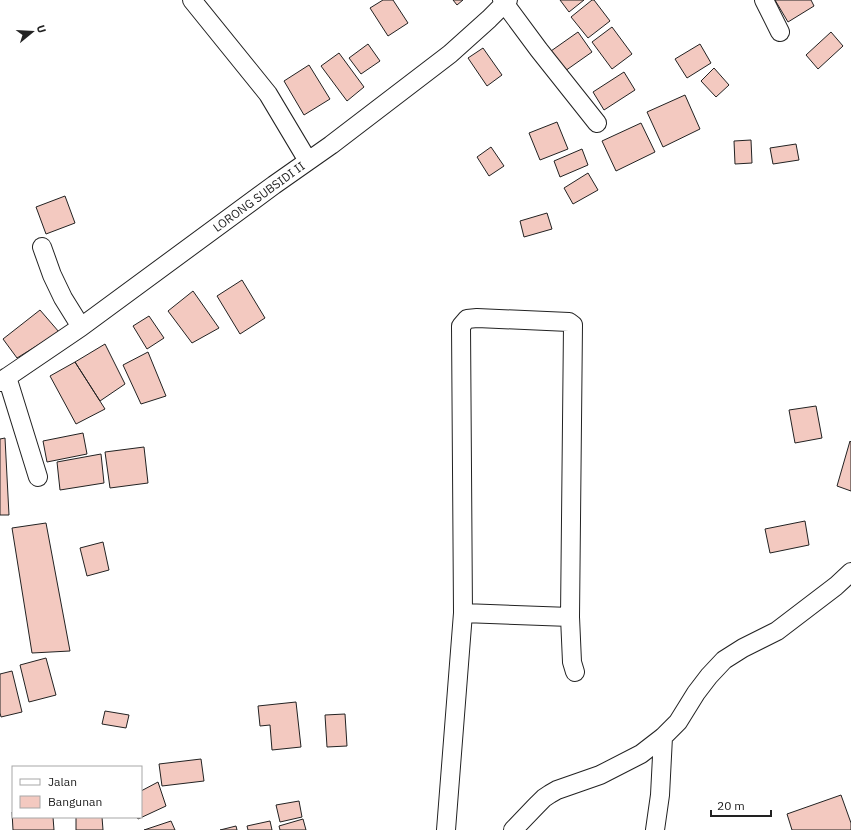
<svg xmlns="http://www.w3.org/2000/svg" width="851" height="830" font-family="'IBM Plex Sans',sans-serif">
<rect width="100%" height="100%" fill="#fff"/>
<path fill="#f3c9c0" stroke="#222" d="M 383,0 L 393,0 L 408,23 L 388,36 L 370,8 Z
M 453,0 L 463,0 L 457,5 Z
M 560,0 L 584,0 L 569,12 Z
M 592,0 L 594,0 L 610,21 L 588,38 L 571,17 Z
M 775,0 L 811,0 L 814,6 L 788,22 Z
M 612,27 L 632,54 L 612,69 L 592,42 Z
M 578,32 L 592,52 L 565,71 L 551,51 Z
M 831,32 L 843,46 L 818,69 L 806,55 Z
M 368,44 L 380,61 L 361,74 L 349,58 Z
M 700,44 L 711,63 L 687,78 L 675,59 Z
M 483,48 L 502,75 L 487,86 L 468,58 Z
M 339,53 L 364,87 L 347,101 L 321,66 Z
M 309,65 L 330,99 L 304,115 L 284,81 Z
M 714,68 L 729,85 L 716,97 L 701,81 Z
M 624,72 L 635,90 L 604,110 L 593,92 Z
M 685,95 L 700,129 L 663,147 L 647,112 Z
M 557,122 L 568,149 L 540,160 L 529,133 Z
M 641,123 L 655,152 L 616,171 L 602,141 Z
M 751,140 L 752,163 L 735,164 L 734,141 Z
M 796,144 L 799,160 L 773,164 L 770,148 Z
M 491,147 L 504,166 L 489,176 L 477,157 Z
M 582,149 L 588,165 L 560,177 L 554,161 Z
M 588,173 L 598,190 L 573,204 L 564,188 Z
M 65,196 L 75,223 L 46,234 L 36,207 Z
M 547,213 L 552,229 L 524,237 L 520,221 Z
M 242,280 L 265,318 L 240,334 L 217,296 Z
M 193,291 L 219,328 L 192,343 L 168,311 Z
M 40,310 L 59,332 L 17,358 L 3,339 Z
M 149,316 L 164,338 L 147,349 L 133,326 Z
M 105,344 L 125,384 L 100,401 L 75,362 Z
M 148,352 L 166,396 L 141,404 L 123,365 Z
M 75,362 L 105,409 L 76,424 L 50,376 Z
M 816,406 L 822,438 L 795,443 L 789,410 Z
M 83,433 L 87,454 L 47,462 L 43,441 Z
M 5,438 L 9,515 L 0,515 L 0,439 Z
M 850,441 L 851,442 L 851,491 L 837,486 Z
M 144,447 L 148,483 L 110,488 L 105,452 Z
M 101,454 L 104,483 L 60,490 L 57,462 Z
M 805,521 L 809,545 L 770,553 L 765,529 Z
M 46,523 L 70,651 L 32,653 L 12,528 Z
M 103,542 L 109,570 L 87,576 L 80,548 Z
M 46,658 L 56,695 L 29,702 L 20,665 Z
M 12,671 L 22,712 L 1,717 L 0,713 L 0,674 Z
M 296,702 L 301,747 L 272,750 L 270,725 L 260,726 L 258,706 Z
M 105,711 L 129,715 L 126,728 L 102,724 Z
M 345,714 L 347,746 L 327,747 L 325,715 Z
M 201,759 L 204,781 L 162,786 L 159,764 Z
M 158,782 L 166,806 L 138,819 L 137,817 L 141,817 L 141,791 Z
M 841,795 L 851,823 L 851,830 L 792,830 L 787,814 Z
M 299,801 L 302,817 L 280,822 L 276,805 Z
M 12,812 L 13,812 L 13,817 L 53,817 L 54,830 L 13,830 Z
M 76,817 L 102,817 L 103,830 L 76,830 Z
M 303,819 L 306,830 L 280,830 L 279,826 Z
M 171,821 L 175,830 L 144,830 Z
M 270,821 L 272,830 L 248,830 L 247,826 Z
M 236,826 L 237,830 L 220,830 Z"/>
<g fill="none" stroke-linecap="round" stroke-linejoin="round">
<defs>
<path id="minor" d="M 192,0 L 268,94 L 308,161
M 502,0 L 539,50 L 597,123
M 764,0 L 780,32
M 42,247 L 52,275 L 63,298 L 81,327
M 7,377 L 38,477
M 0,382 L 81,327 L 274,185 L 331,145 L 450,54 L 489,19 L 508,0
M 463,613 L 570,617
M 446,830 L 463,613 L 461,326 L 467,319 L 477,318 L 569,322 L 573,325 L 570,617 L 572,662 L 575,672
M 513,830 L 536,806 L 544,798 L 550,794 L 557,790 L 600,775 L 641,754 L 663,737 L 678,722 L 696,693 L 709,676 L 724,660 L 743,648 L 777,631 L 836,586 L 851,572
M 655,830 L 660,795 L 663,737"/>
</defs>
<use href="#minor" stroke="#222" stroke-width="20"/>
<use href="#minor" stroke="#fff" stroke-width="18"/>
</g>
<g text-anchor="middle" stroke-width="3" stroke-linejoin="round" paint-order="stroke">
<g font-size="12" fill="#222" stroke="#fff">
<text transform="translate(259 197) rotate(-36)" y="4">LORONG SUBSIDI II</text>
</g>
</g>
<rect x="12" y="766" width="130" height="52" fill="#ffffff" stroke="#a7a7a7"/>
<rect x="20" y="779" width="20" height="6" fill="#ffffff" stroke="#a7a7a7"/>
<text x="48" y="786" font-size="12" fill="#222222">Jalan</text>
<rect x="20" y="796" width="20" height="12" fill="#f3c9c0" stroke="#a7a7a7"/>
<text x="48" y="806" font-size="12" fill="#222222">Bangunan</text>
<g transform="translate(32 32) rotate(72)" stroke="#ffffff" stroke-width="3" paint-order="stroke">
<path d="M0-3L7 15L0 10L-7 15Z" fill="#222222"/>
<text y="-6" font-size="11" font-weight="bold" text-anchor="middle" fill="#222222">U</text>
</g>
<path d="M711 810v6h60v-6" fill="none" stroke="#222222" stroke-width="2"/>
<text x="717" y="810" font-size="12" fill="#222222" stroke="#ffffff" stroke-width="3" paint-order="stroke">20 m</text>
</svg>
